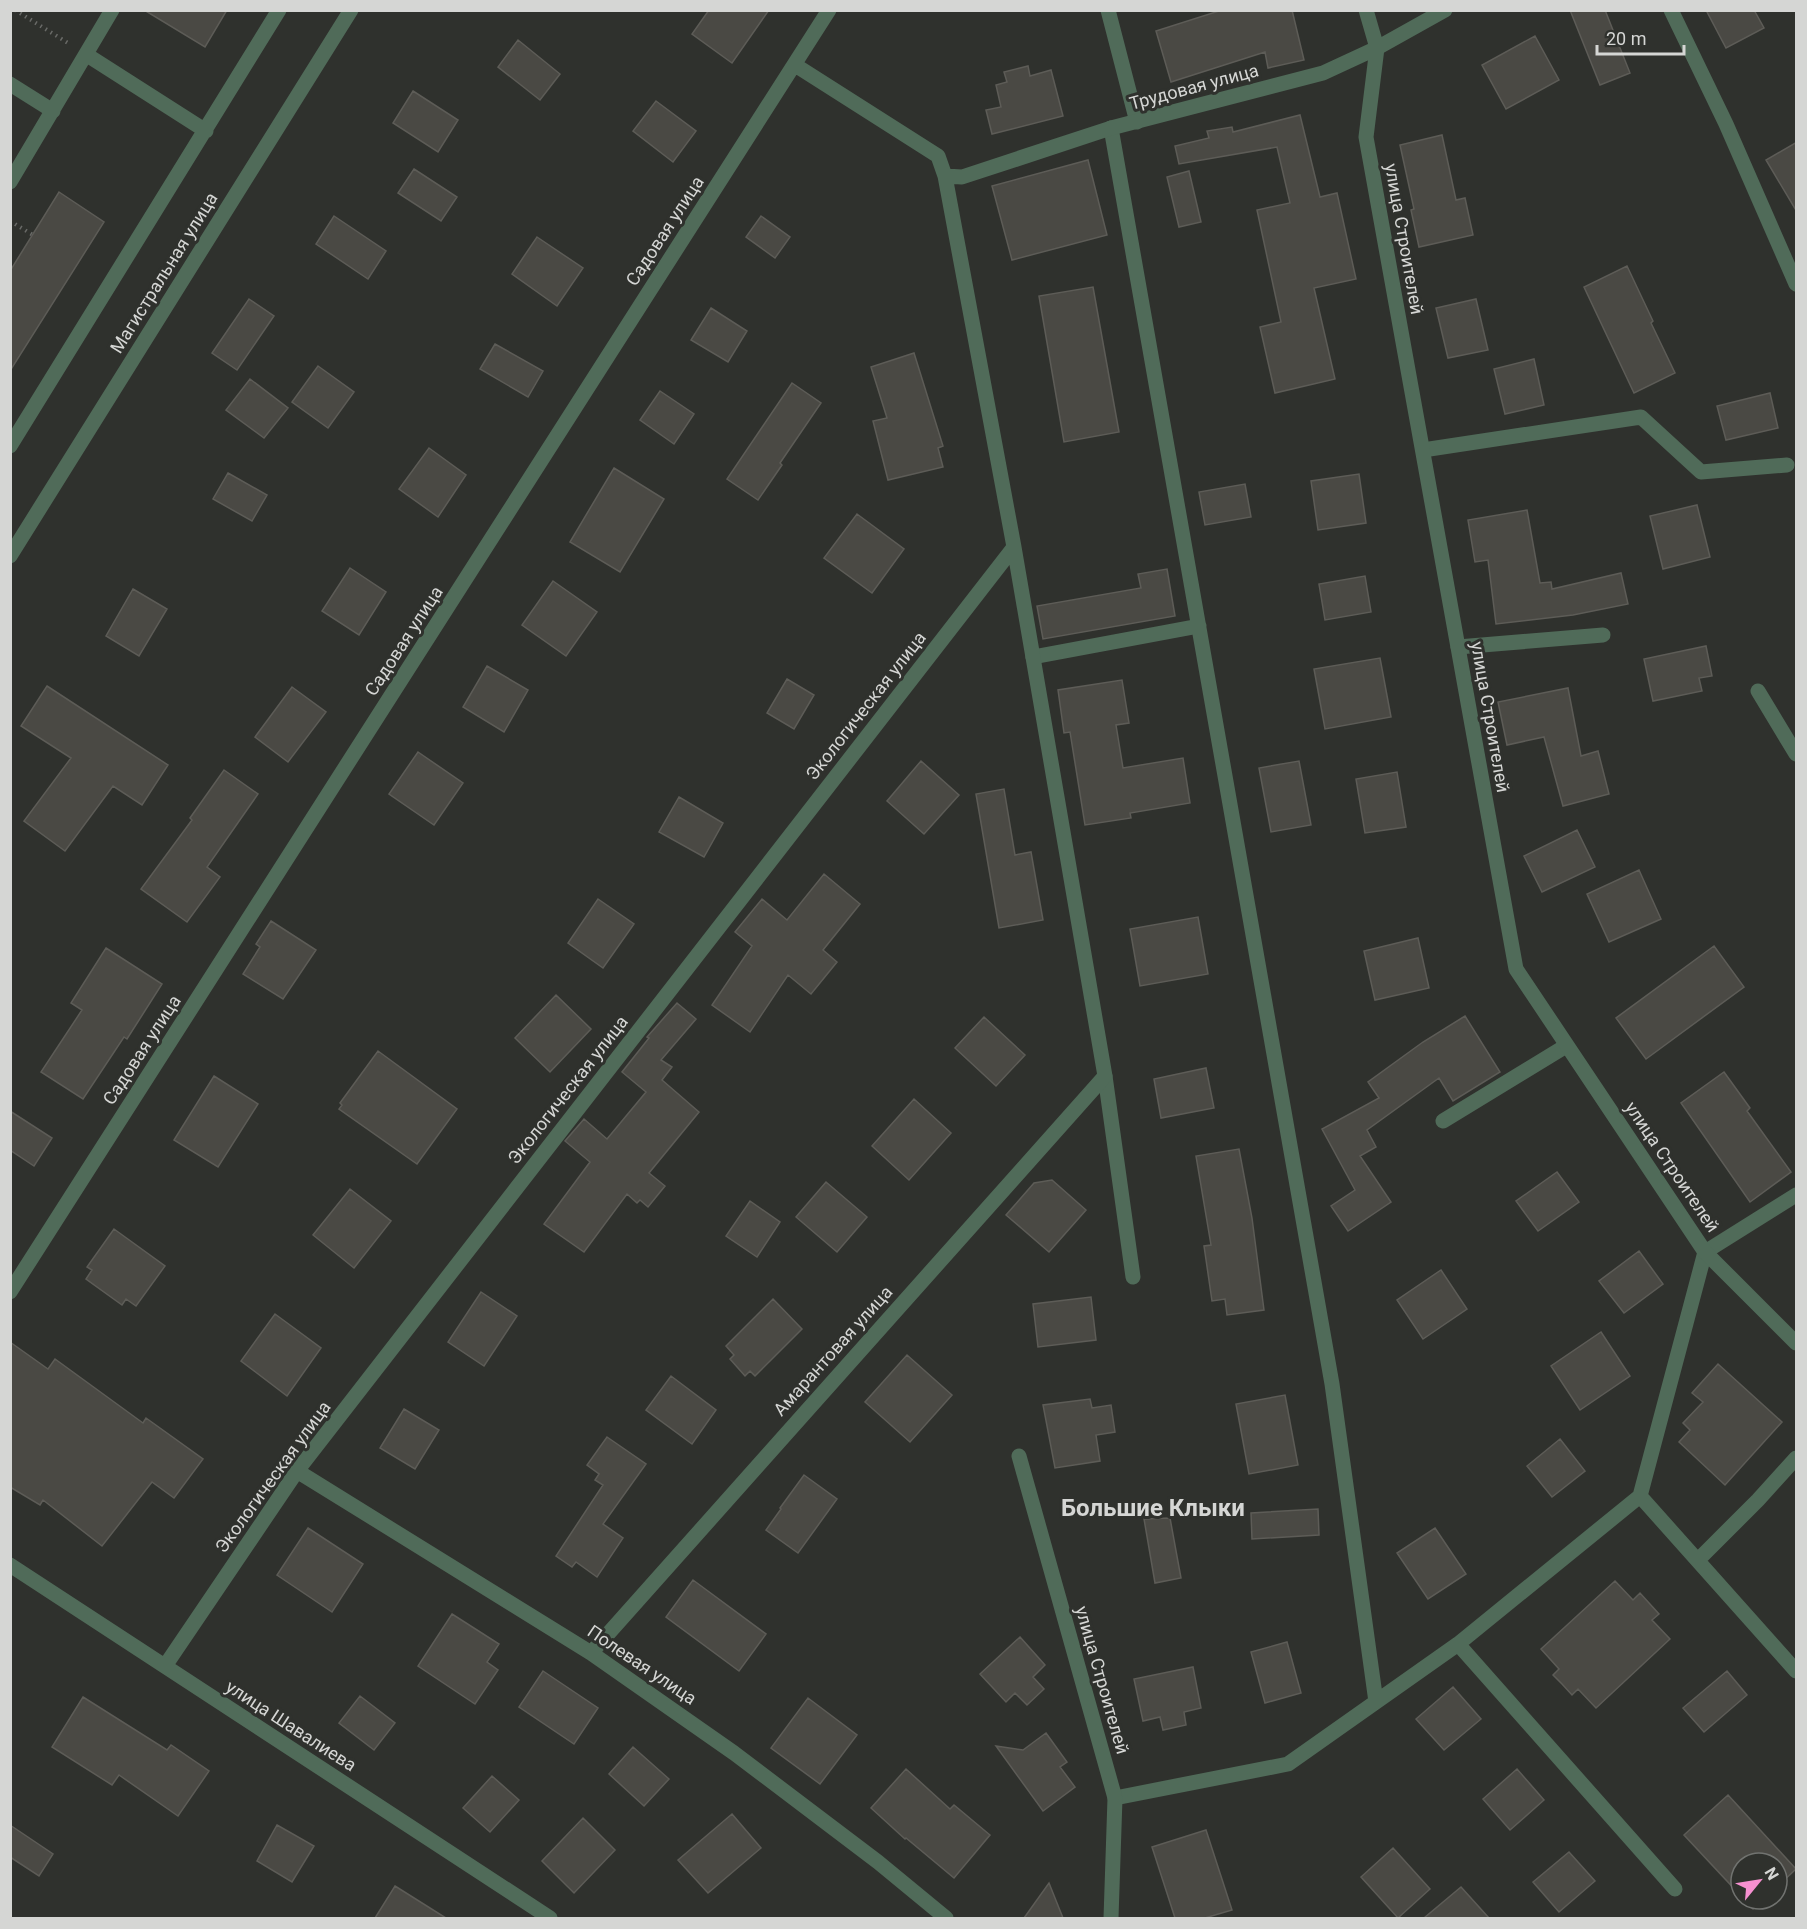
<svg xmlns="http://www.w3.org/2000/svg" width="1807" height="1929" font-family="Roboto,sans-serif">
<rect width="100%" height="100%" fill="#2f312d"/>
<path fill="#4a4944" stroke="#5d5c57" stroke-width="1.5" d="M 144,10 L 227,10 L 205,47 Z
M 709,10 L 769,10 L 732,63 L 692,34 Z
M 1222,10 L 1292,10 L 1304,60 L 1268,68 L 1265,52 L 1171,82 L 1156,31 Z
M 1570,10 L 1605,10 L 1630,73 L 1600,85 Z
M 1706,10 L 1754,10 L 1764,28 L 1726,48 Z
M 1535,36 L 1559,80 L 1506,109 L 1482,65 Z
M 518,40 L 560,74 L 540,100 L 498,67 Z
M 1028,66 L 1030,76 L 1051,70 L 1063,116 L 992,134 L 986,110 L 1001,107 L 996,85 L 1007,82 L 1004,72 Z
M 413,91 L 458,120 L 438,152 L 393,123 Z
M 656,101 L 696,131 L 673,162 L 633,131 Z
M 1300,115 L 1320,197 L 1337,193 L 1356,279 L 1314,288 L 1335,379 L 1275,393 L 1260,327 L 1281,322 L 1257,210 L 1290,203 L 1277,147 L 1179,164 L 1175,146 L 1209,138 L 1207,131 L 1232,127 L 1233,132 Z
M 1442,135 L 1456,200 L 1465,198 L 1473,235 L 1419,247 L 1411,210 L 1414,209 L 1400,145 Z
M 1797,142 L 1797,212 L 1766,160 Z
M 1088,160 L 1107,235 L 1012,260 L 992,186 Z
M 414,169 L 457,197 L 441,221 L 398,193 Z
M 1189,171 L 1201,222 L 1179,227 L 1167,177 Z
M 59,192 L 104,222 L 10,371 L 10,271 Z
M 334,216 L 386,251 L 368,279 L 316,244 Z
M 761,216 L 790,237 L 775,258 L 746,237 Z
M 537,237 L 583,268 L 557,306 L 512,274 Z
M 1627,266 L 1653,321 L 1651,323 L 1675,373 L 1634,393 L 1584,287 Z
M 1093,287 L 1119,432 L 1064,442 L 1039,296 Z
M 249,299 L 274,316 L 237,370 L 212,353 Z
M 1476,299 L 1488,350 L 1448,358 L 1436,308 Z
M 711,308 L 747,331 L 728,362 L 691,340 Z
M 495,344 L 543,371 L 528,397 L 480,369 Z
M 914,353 L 943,446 L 938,448 L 943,467 L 888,480 L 873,421 L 887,418 L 871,367 Z
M 1534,359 L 1544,405 L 1505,414 L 1494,369 Z
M 318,366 L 354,392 L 328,428 L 292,402 Z
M 250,379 L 288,408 L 264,438 L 226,410 Z
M 792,383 L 821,403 L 780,463 L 782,465 L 758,500 L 727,479 Z
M 660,391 L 694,414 L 674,444 L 640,420 Z
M 1770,393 L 1778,428 L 1726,440 L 1717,406 Z
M 429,448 L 466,475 L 438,517 L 399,489 Z
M 614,468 L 664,499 L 620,572 L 570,542 Z
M 228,473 L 267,495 L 252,521 L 213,499 Z
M 1359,474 L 1366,523 L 1318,530 L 1311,481 Z
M 1245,484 L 1251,517 L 1205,525 L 1199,492 Z
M 1697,505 L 1710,557 L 1663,569 L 1650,516 Z
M 1527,510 L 1540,583 L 1551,582 L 1552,589 L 1621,573 L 1628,604 L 1573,615 L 1496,624 L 1488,560 L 1475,562 L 1468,520 Z
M 857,514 L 904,549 L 872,593 L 824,558 Z
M 350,568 L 386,592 L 359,635 L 322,611 Z
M 1167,569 L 1175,616 L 1043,639 L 1037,606 L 1141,588 L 1138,574 Z
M 1365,576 L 1371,612 L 1325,620 L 1319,584 Z
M 553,581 L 597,612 L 566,656 L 522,625 Z
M 133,589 L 167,609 L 139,656 L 106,636 Z
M 1706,646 L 1712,676 L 1699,678 L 1702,691 L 1653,701 L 1644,659 Z
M 1380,658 L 1391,717 L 1325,729 L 1314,669 Z
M 487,666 L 528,690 L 504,732 L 463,707 Z
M 787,679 L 814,695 L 794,729 L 767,713 Z
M 1122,680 L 1129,723 L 1116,725 L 1123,768 L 1183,758 L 1190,803 L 1130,813 L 1131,818 L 1085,825 L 1070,732 L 1064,733 L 1058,690 Z
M 47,686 L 168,765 L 142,805 L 113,786 L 65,851 L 24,821 L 71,758 L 21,726 Z
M 292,687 L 326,712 L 288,762 L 255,737 Z
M 1568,688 L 1581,756 L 1598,751 L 1609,794 L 1563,806 L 1544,737 L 1507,745 L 1498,702 Z
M 418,752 L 463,783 L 434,825 L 389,794 Z
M 921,761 L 959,795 L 924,834 L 887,801 Z
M 1299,761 L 1311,825 L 1271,832 L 1259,768 Z
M 224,770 L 258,794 L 207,867 L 220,877 L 187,922 L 141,889 L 192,820 L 190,818 Z
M 1397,772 L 1406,827 L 1365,833 L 1356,779 Z
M 1004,789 L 1015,855 L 1031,852 L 1043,920 L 999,928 L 976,794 Z
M 679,797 L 723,823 L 704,857 L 659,832 Z
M 1577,830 L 1595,867 L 1542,892 L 1524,856 Z
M 1639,870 L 1661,919 L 1609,942 L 1587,894 Z
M 824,874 L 860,904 L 823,950 L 837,962 L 811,994 L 788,975 L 750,1032 L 712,1005 L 752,946 L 735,932 L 762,899 L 787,920 Z
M 598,899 L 634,924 L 603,968 L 568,943 Z
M 1198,917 L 1208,974 L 1140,986 L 1130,929 Z
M 271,921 L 316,950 L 283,999 L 243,974 L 260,947 L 256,944 Z
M 1418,938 L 1429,988 L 1375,1000 L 1364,951 Z
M 1714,946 L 1744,987 L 1646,1059 L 1616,1018 Z
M 106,948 L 162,984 L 127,1039 L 124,1037 L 83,1099 L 41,1072 L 82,1010 L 71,1003 Z
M 556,995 L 591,1029 L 550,1072 L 515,1038 Z
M 677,1003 L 696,1019 L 661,1060 L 672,1067 L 662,1080 L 699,1112 L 649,1173 L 665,1186 L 648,1207 L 640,1200 L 637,1203 L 627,1194 L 584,1252 L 544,1224 L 590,1162 L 565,1141 L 584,1119 L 607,1139 L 646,1092 L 622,1072 L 649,1038 L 647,1037 Z
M 1465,1016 L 1500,1072 L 1453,1101 L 1439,1078 L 1367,1130 L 1376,1147 L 1360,1156 L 1391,1202 L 1348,1231 L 1331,1206 L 1355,1190 L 1322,1129 L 1379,1098 L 1368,1082 L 1423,1042 Z
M 984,1017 L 1025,1055 L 996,1086 L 955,1048 Z
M 378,1051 L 457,1109 L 417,1164 L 339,1109 L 342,1105 L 340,1103 Z
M 1206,1068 L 1214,1108 L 1161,1118 L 1154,1079 Z
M 1724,1072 L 1750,1108 L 1747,1111 L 1791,1172 L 1750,1202 L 1681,1103 Z
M 214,1076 L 258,1104 L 218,1167 L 174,1140 Z
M 914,1099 L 951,1133 L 909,1180 L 872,1146 Z
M 10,1111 L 52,1138 L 34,1166 L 10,1150 Z
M 1239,1149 L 1252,1218 L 1264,1310 L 1227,1315 L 1225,1299 L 1212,1301 L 1204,1246 L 1211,1245 L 1196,1156 Z
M 1557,1172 L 1579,1202 L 1538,1231 L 1516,1201 Z
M 1052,1180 L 1086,1210 L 1049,1252 L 1006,1215 L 1034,1183 Z
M 826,1182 L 867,1217 L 837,1252 L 796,1217 Z
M 350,1189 L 391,1221 L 354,1268 L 313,1235 Z
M 750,1201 L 780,1222 L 757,1257 L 726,1236 Z
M 114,1229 L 165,1266 L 136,1306 L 126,1299 L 122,1305 L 86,1279 L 92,1270 L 87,1267 Z
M 1639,1251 L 1663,1284 L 1624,1313 L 1599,1281 Z
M 1441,1270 L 1467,1309 L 1423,1339 L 1397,1300 Z
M 481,1292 L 517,1316 L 484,1366 L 448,1342 Z
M 1091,1297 L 1096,1340 L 1038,1347 L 1033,1304 Z
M 773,1299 L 802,1329 L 755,1376 L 750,1371 L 745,1376 L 730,1359 L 734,1355 L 726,1346 Z
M 275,1314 L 321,1348 L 287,1396 L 241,1361 Z
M 1601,1332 L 1630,1376 L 1580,1410 L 1551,1366 Z
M 10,1342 L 48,1369 L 55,1359 L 143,1423 L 146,1418 L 203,1459 L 174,1498 L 152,1482 L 102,1546 L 43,1500 L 40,1505 L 10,1487 Z
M 907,1355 L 952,1395 L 910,1442 L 865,1402 Z
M 1718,1364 L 1782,1422 L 1725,1485 L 1679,1442 L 1690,1430 L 1683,1423 L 1703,1402 L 1692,1393 Z
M 671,1376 L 716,1410 L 692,1444 L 646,1410 Z
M 1285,1395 L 1298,1465 L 1249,1474 L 1236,1404 Z
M 1090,1399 L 1092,1408 L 1111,1405 L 1115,1432 L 1096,1435 L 1100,1461 L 1055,1468 L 1043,1405 Z
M 404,1409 L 439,1430 L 415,1469 L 380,1448 Z
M 607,1437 L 646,1464 L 603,1524 L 623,1538 L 597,1577 L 576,1562 L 572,1567 L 556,1556 L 603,1485 L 595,1480 L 599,1474 L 587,1465 Z
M 1560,1439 L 1585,1471 L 1552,1497 L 1527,1466 Z
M 804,1475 L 837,1499 L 798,1553 L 766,1530 L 781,1509 L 780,1508 Z
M 1318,1509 L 1319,1535 L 1252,1539 L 1251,1513 Z
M 1170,1518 L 1181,1578 L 1155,1583 L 1144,1519 Z
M 308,1528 L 363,1564 L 332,1612 L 277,1575 Z
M 1435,1528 L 1466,1574 L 1428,1599 L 1397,1553 Z
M 693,1580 L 766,1634 L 739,1671 L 666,1617 Z
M 1615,1581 L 1633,1600 L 1640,1593 L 1659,1614 L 1652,1620 L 1670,1639 L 1596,1708 L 1578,1689 L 1572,1695 L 1562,1684 L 1553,1675 L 1559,1669 L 1541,1649 Z
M 452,1614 L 499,1644 L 487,1662 L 498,1670 L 475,1704 L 418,1666 Z
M 1020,1637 L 1045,1665 L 1033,1677 L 1044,1689 L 1027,1705 L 1015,1693 L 1006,1702 L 980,1674 Z
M 1287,1642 L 1301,1693 L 1265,1703 L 1251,1652 Z
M 1193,1667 L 1201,1708 L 1184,1712 L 1186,1725 L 1163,1730 L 1160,1717 L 1143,1721 L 1134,1679 Z
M 543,1671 L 598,1708 L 574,1744 L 519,1707 Z
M 1727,1671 L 1747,1695 L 1704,1732 L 1683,1708 Z
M 1453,1687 L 1481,1719 L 1444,1750 L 1416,1719 Z
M 360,1696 L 395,1723 L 374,1750 L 339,1723 Z
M 83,1697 L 167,1750 L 171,1745 L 209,1771 L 178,1816 L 119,1775 L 112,1785 L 52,1747 Z
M 808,1698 L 857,1735 L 820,1784 L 771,1748 Z
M 1046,1733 L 1067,1762 L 1060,1767 L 1075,1787 L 1043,1811 L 996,1746 L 1023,1750 Z
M 633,1747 L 669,1779 L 644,1806 L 609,1774 Z
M 906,1769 L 950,1809 L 954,1805 L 990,1835 L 954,1878 L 906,1838 L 905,1839 L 871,1808 Z
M 1517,1769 L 1544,1800 L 1510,1830 L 1483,1799 Z
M 492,1776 L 519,1800 L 490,1832 L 463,1808 Z
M 1728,1795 L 1796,1869 L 1777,1887 L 1777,1863 L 1741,1863 L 1741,1896 L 1684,1835 Z
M 732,1814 L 761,1848 L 708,1893 L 678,1860 Z
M 583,1818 L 615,1850 L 574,1893 L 542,1861 Z
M 10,1825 L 53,1854 L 39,1876 L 10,1857 Z
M 277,1825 L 314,1846 L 292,1882 L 257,1861 Z
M 1206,1830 L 1232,1910 L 1205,1918 L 1175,1918 L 1152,1847 Z
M 1393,1848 L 1430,1889 L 1398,1918 L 1361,1877 Z
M 1569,1852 L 1595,1881 L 1559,1912 L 1533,1882 Z
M 1049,1883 L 1063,1918 L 1024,1918 Z
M 395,1886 L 446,1918 L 375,1918 Z
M 1461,1887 L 1489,1918 L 1424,1918 Z
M 1744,1899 L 1764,1899 L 1753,1909 Z"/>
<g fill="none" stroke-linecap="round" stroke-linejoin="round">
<path stroke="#696a67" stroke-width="4" stroke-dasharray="1.5 4.5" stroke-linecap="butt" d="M 15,10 L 68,43
M 10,221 L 33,235"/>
<path stroke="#506b59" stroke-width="15" d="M 1108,10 L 1137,122
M 1671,10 L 1726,124 L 1796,284
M 87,55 L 206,131
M 10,84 L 53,111
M 1111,128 L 1332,1384 L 1376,1702
M 10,182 L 112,10
M 10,446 L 279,10
M 1423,450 L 1641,417 L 1701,472 L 1787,465
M 1458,647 L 1603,635
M 1033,657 L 1199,626
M 1758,691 L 1796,754
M 1105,1076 L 1133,1277
M 1443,1121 L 1566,1046
M 1640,1496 L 1796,1671
M 1698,1560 L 1758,1500 L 1796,1458
M 1115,1798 L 1288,1764 L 1458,1644
M 1675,1889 L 1458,1644 L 1640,1496 L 1705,1252 L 1796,1195"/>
<path stroke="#506b59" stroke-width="15" d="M 1366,10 L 1377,48 L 1366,137 L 1516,969 L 1705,1252 L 1796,1343
M 945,176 L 962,177 L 1111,128 L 1323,73 L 1377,48 L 1445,10
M 10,556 L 351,10
M 10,1292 L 829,10
M 1019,1456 L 1115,1798 L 1111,1918
M 297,1471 L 591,1653 L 734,1753 L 878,1862 L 946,1918
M 10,1565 L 550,1918
M 591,1653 L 1105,1076 L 1014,547 L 945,176 L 938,156 L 795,65
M 165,1666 L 297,1471 L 1014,547"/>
</g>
<g text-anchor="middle" stroke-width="6" stroke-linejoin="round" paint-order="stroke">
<g font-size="18" fill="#d5d6d4" stroke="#2f312d">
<text transform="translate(1194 87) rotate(-15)" y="6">Трудовая улица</text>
<text transform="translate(665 231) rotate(-57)" y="6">Садовая улица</text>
<text transform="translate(1404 239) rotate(80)" y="6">улица Строителей</text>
<text transform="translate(164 273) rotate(-58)" y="6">Магистральная улица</text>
<text transform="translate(404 641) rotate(-57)" y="6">Садовая улица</text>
<text transform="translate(866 706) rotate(-52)" y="6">Экологическая улица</text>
<text transform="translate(1490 717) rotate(80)" y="6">улица Строителей</text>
<text transform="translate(142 1050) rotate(-57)" y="6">Садовая улица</text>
<text transform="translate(568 1090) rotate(-52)" y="6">Экологическая улица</text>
<text transform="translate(1672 1167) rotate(56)" y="6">улица Строителей</text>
<text transform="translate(833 1351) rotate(-48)" y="6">Амарантовая улица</text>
<text transform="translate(273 1477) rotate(-54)" y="6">Экологическая улица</text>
<text transform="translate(642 1665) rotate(34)" y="6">Полевая улица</text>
<text transform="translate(1102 1680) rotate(74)" y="6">улица Строителей</text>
<text transform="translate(291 1726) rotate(33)" y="6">улица Шавалиева</text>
</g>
<g font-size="24" font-weight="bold" fill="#d5d6d4" stroke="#2f312d">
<text x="1153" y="1516">Большие Клыки</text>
</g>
</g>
<rect width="1807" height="1929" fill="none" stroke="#d5d6d4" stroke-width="24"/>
<g transform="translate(1759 1881) rotate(60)"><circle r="28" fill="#2f312d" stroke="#717370" stroke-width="1.5"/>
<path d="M0-4.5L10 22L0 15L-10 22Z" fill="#f690d0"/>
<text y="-9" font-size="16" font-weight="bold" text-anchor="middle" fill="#d5d6d4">N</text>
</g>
<path d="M1597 45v9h87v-9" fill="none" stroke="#d5d6d4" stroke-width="3"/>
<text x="1606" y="45" font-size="18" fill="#d5d6d4" stroke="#2f312d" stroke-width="4.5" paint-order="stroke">20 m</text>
</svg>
